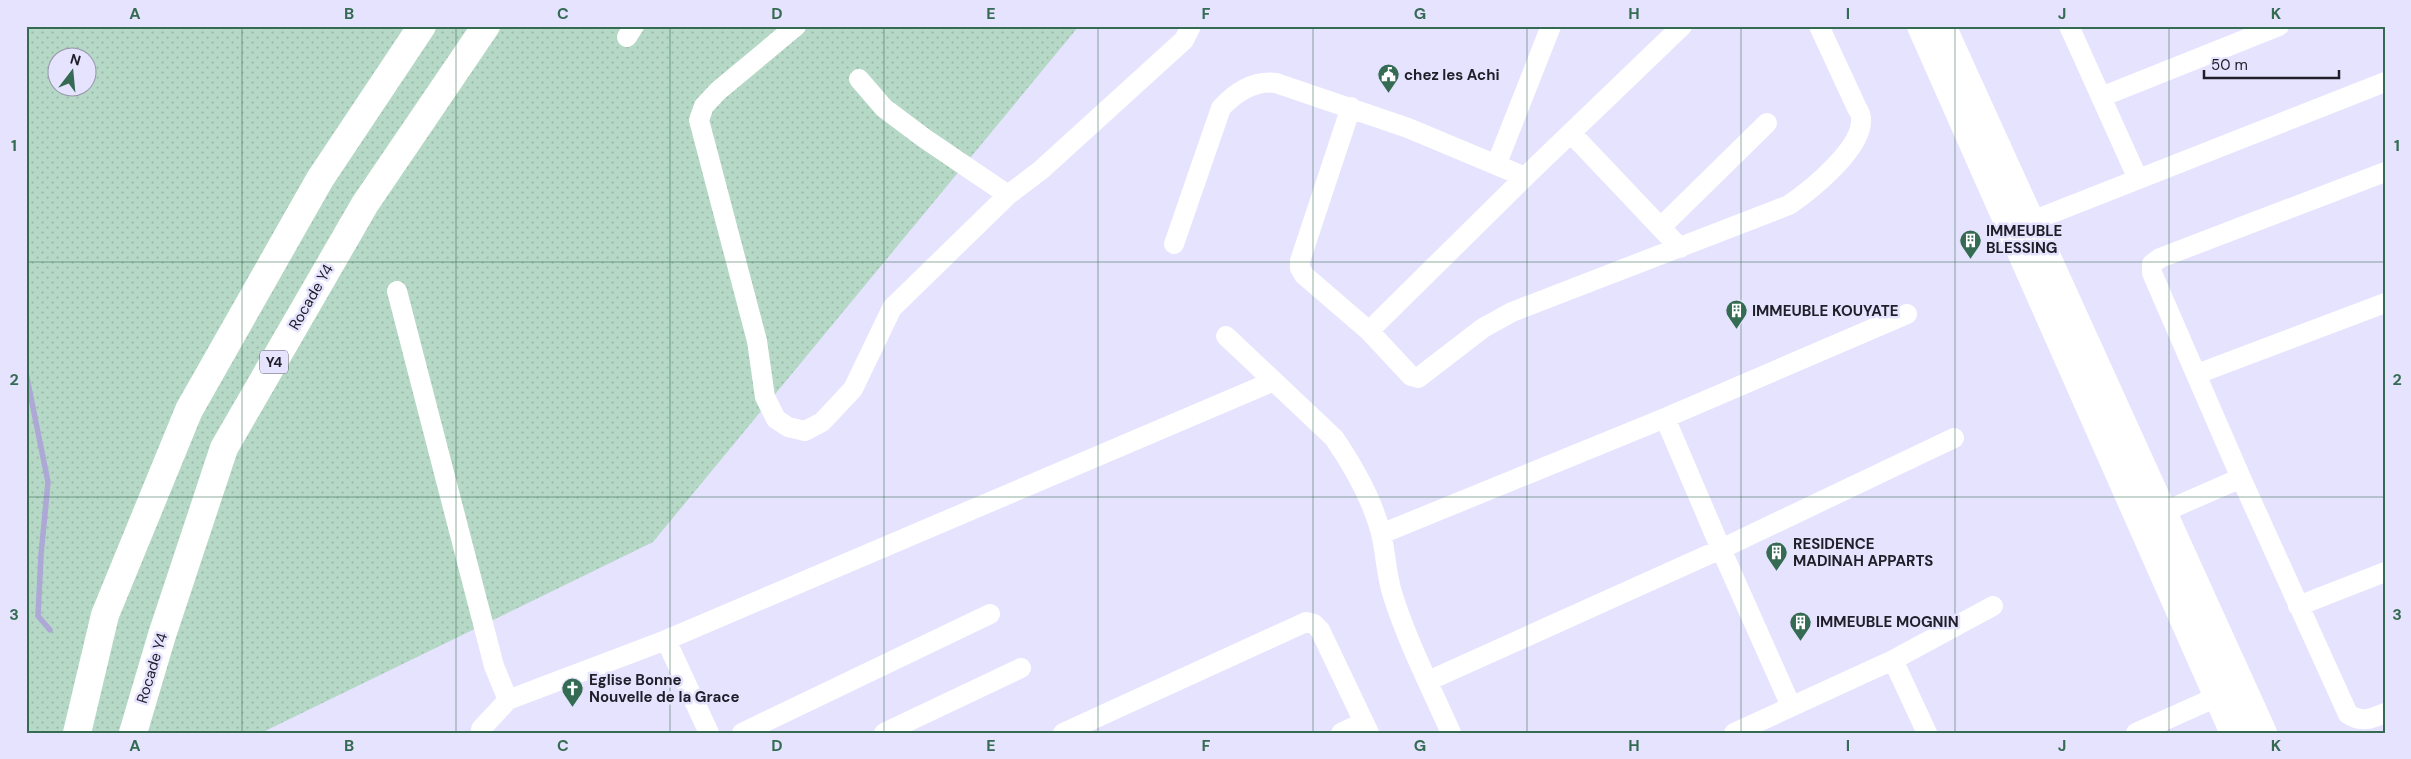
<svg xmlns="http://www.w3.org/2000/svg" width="2411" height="759" font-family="'DM Sans',sans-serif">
<defs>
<pattern id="grass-dots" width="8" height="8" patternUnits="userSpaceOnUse" patternTransform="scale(1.25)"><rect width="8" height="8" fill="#b6d8c6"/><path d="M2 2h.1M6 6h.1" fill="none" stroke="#9cb9aa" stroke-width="1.8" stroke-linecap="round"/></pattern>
</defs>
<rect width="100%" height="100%" fill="#e6e3ff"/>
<path fill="url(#grass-dots)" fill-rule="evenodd" d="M 26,26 L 1079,26 L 653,542 L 261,733 L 26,733 ZM 58,58 L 88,58 L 88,88 L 58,88 Z"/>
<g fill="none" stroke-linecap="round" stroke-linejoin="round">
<path stroke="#ada8d6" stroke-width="5.5" d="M 26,373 L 48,482 L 41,555 L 38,616 L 50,630"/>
<path stroke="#fff" stroke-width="20" d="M 796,26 L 718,91 L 704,106 L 699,120 L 757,341 L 765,397 L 776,419 L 788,427 L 805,431 L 822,422 L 853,389 L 892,308 L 1008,195 L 1041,170 L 1184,40 L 1191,26
M 2069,26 L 2138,179
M 627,37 L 634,26
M 859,79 L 884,108 L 924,138 L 1008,195
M 2101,97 L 2279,26
M 1351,107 L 1300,261 L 1300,268 L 1304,275 L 1369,331 L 1411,376 L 1418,378 L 1483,328 L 1512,312 L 1789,205 C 1811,190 1863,148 1861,119 C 1861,115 1859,111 1857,108 L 1819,26
M 1571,133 L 1680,248
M 1497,163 L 1551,26
M 2385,172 L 2160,258 L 2152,264 L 2152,273 L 2241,478 L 2348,714 C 2361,723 2371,719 2385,713
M 2019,226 L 2385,82
M 1661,227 L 1767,123
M 1174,244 L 1221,108 C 1235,93 1254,80 1276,83 L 1408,128 L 1525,177
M 397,291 L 494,666 L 508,700
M 1369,331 L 1525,177 L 1682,26
M 1226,336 L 1334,438 C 1354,467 1372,499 1381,533 C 1386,554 1386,575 1393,596 C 1408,643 1431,688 1451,733
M 2197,374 L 2385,303
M 1665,418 L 1721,549 L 1791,706
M 2152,517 L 2241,478
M 1381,534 L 1665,418 L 1907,314
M 2298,606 L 2385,572
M 666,640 L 709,733
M 1893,660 L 1927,733
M 1428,681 L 1721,549 L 1954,438
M 481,733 L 481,729 L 508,700 L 666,640 L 1274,381
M 742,733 L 990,614
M 884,733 L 1021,668
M 1063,733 L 1306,622 L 1314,624 L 1320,630 L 1369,733
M 1341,733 L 1364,722
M 1734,733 L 1893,660 L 1993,606
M 2136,733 L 2230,691"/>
<path stroke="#fff" stroke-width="28" d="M 1921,26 L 2234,733
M 1942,26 L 2263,733"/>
<path stroke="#fff" stroke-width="28" d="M 77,733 L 105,615 L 189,410 L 320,179 L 422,26
M 133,733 L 162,635 L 224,448 L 365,204 L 486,26"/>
</g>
<path fill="none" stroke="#346b52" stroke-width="1" stroke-opacity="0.55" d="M 242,26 L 242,733M 456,26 L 456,733M 670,26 L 670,733M 884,26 L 884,733M 1098,26 L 1098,733M 1313,26 L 1313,733M 1527,26 L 1527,733M 1741,26 L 1741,733M 1955,26 L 1955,733M 2169,26 L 2169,733M 26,262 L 2385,262M 26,497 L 2385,497"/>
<defs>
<symbol id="civic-pin" viewBox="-11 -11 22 30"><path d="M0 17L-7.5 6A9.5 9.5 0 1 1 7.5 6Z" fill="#346b52" stroke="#e6e3ff"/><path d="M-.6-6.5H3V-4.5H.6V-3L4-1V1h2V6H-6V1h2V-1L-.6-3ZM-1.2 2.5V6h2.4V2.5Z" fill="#fff"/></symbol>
<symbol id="building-pin" viewBox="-11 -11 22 30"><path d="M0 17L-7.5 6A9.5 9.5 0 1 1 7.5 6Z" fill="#346b52" stroke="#e6e3ff"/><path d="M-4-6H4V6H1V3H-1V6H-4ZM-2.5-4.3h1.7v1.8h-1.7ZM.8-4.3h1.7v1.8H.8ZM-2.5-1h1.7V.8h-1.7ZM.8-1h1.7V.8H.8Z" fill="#fff"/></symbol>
<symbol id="church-pin" viewBox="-11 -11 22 30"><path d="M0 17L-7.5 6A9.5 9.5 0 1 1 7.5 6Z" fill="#346b52" stroke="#e6e3ff"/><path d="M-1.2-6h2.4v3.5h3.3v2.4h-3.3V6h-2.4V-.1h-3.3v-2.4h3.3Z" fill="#fff"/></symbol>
</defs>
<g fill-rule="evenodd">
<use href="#civic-pin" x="1376" y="62" width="25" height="34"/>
<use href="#building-pin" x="1958" y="228" width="25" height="34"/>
<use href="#building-pin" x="1724" y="298" width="25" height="34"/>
<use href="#building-pin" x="1764" y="540" width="25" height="34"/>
<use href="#building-pin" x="1788" y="610" width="25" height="34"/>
<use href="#church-pin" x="560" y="676" width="25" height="34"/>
</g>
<g text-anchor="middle" stroke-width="5" stroke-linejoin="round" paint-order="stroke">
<rect fill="#e6e3ff" stroke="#5b5a69" stroke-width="1" x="260" y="350.5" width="28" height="23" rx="4"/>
<g font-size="14" font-weight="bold" fill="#201f29">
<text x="274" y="367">Y4</text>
</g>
<g font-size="15" font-weight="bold" fill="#201f29" stroke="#e6e3ff" text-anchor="start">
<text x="1404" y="80">chez les Achi</text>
<text x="1986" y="236">IMMEUBLE<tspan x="1986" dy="17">BLESSING</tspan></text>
<text x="1752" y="316">IMMEUBLE KOUYATE</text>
<text x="1793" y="549">RESIDENCE<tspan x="1793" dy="17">MADINAH APPARTS</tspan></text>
<text x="1816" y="627">IMMEUBLE MOGNIN</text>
<text x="589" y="685">Eglise Bonne<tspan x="589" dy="17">Nouvelle de la Grace</tspan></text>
</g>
<g font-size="15" fill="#201f29" stroke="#e6e3ff">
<text transform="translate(311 297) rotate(-60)" y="5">Rocade Y4</text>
<text transform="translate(152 668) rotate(-73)" y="5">Rocade Y4</text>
</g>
</g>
<rect width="2411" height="759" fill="none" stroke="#e6e3ff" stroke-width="55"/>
<g transform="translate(72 72) rotate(16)"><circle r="24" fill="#e6e3ff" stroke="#9795a9"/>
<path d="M0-4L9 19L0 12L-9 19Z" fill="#346b52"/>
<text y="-8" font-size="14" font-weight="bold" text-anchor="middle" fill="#201f29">N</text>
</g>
<path d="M2204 70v8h135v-8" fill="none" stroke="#201f29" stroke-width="2.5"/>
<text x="2211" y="70" font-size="15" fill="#201f29" stroke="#e6e3ff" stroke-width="4" paint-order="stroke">50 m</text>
<rect x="28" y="28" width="2356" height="704" fill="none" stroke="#346b52" stroke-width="2"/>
<g font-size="16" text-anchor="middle" font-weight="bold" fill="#346b52">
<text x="135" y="19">A</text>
<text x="349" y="19">B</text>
<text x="563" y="19">C</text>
<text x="777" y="19">D</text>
<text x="991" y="19">E</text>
<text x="1206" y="19">F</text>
<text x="1420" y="19">G</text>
<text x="1634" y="19">H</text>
<text x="1848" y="19">I</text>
<text x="2062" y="19">J</text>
<text x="2276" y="19">K</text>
<text x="14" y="151">1</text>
<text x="2397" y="151">1</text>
<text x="14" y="385">2</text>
<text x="2397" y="385">2</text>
<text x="14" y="620">3</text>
<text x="2397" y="620">3</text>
<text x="135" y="751">A</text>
<text x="349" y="751">B</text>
<text x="563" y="751">C</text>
<text x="777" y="751">D</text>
<text x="991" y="751">E</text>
<text x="1206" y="751">F</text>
<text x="1420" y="751">G</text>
<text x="1634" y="751">H</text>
<text x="1848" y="751">I</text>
<text x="2062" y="751">J</text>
<text x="2276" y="751">K</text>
</g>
</svg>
